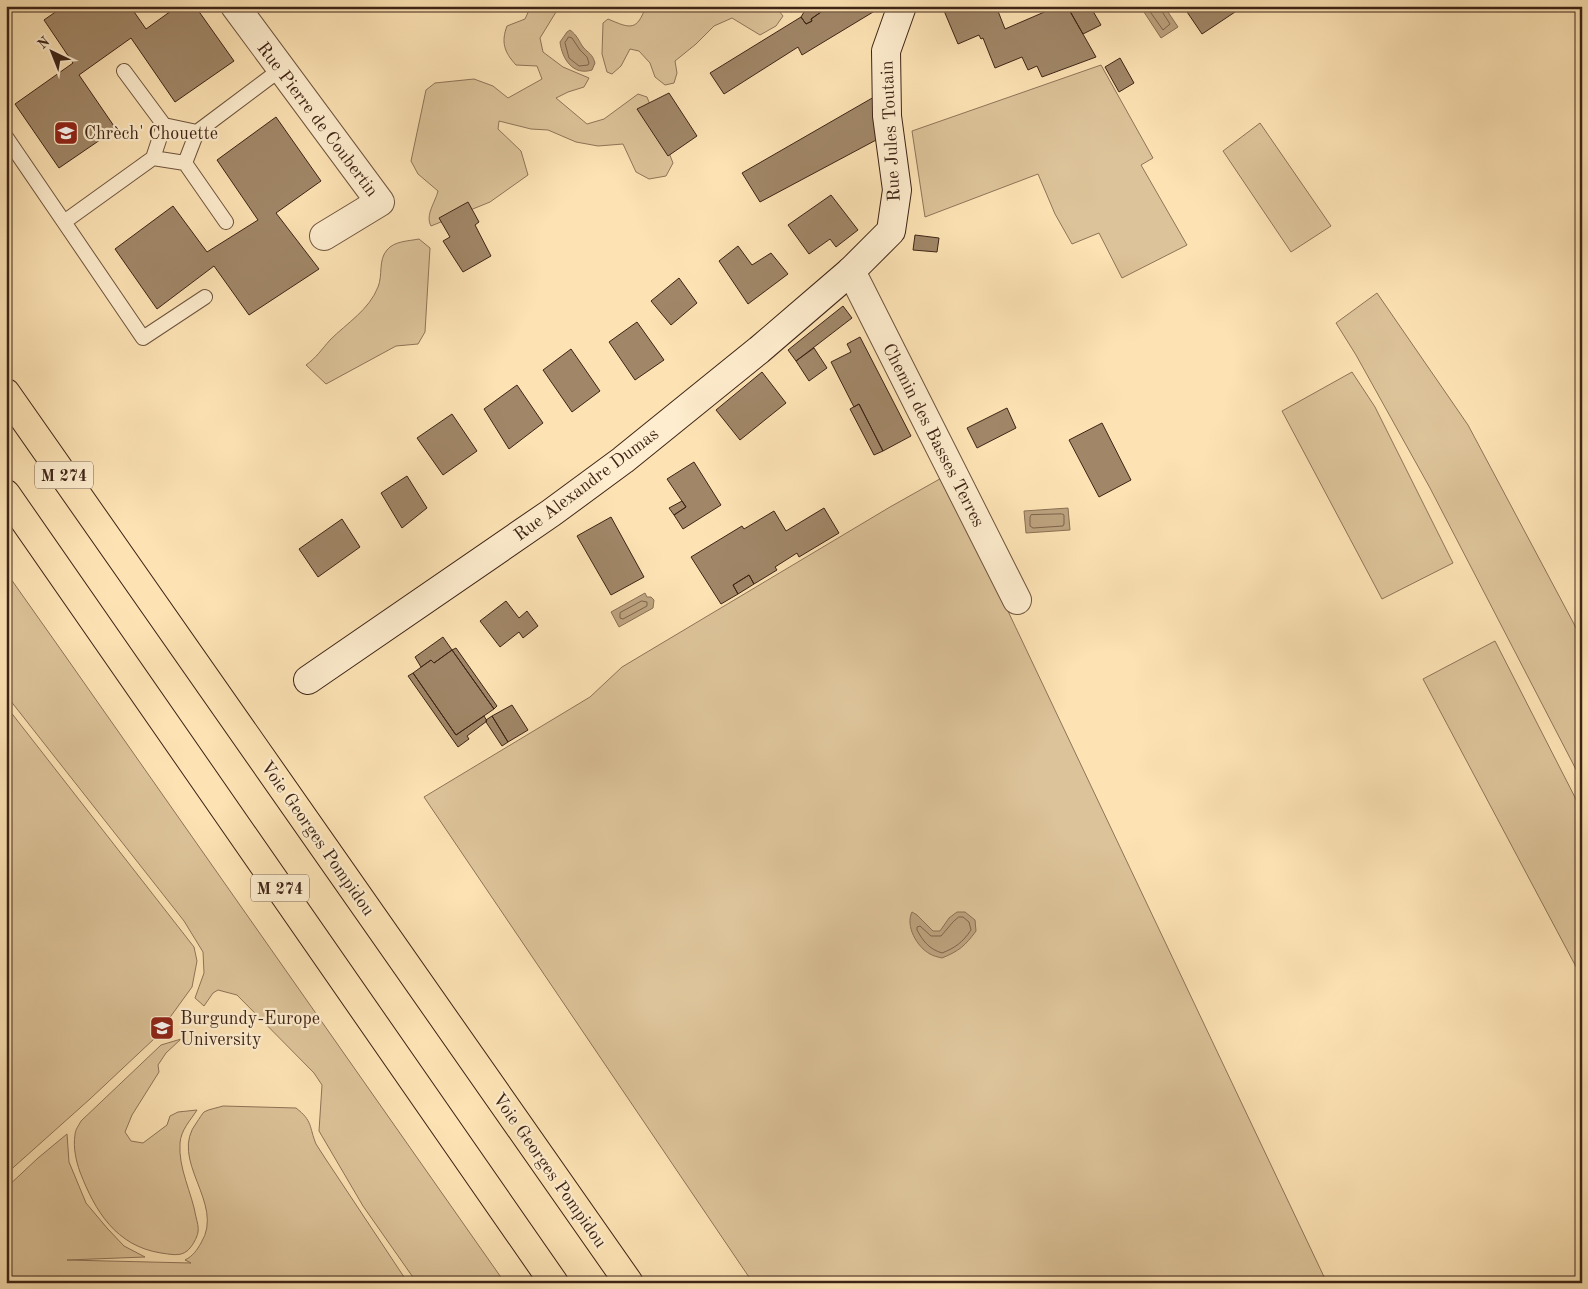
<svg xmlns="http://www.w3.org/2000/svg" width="1588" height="1289" font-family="'Old Standard TT',serif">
<rect width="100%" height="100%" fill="#fde3b4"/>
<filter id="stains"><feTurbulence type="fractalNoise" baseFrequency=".004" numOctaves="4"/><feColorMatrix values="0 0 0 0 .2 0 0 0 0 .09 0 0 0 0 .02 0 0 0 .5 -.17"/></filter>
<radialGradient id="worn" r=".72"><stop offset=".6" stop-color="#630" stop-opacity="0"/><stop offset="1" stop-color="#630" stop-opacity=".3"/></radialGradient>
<path fill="#ddc399" stroke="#8e7458" d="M 531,6 L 552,6 L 556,12 L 540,38 L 543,52 L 563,67 L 589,78 L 584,87 L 568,92 L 556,98 L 587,124 L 604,119 L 638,94 L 647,97 L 673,163 L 666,176 L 649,179 L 636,172 L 623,144 L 598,146 L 576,142 L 548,130 L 531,129 L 499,121 L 498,129 L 521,151 L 528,175 L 490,202 L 431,226 C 425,215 435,203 438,191 L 418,174 L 411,161 L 426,90 L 435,83 L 474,79 L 493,86 L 508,98 L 542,79 L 537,66 L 516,65 C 504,52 501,42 507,26 L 525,19 Z
M 646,6 L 775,6 L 783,16 L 776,26 L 760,35 L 732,18 L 714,26 L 696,44 L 675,61 L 677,73 L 674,83 L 665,85 L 655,77 L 650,63 L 639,51 L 630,49 L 621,66 L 612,74 L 607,72 L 602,54 L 603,23 L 608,19 C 631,29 637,31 646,6 Z
M 1101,65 L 1153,158 L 1141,165 L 1187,245 L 1122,278 L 1099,233 L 1072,244 L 1055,214 L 1038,174 L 925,217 L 912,131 Z
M 1260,123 L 1331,226 L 1291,252 L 1223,151 Z
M 419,239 L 430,248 L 425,332 L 418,344 L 396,346 L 326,384 L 306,365 C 316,358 322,349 330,340 C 347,323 369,310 378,287 C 383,275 378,260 387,250 C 394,241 409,241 419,239 Z
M 1377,293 L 1468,425 L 1582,639 L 1582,781 L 1430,488 L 1356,355 L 1336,323 Z
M 1352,372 L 1375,407 L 1453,563 L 1382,599 L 1282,411 Z
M 945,476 L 978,548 L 1327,1283 L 753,1283 L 424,797 L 590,697 L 622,667 L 890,507 Z
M 6,572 L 66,657 L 505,1283 L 417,1283 L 363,1206 L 319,1131 L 322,1085 L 314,1073 L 237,995 L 218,990 L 213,993 L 204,1006 L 195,998 L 204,973 L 203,952 L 184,921 L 6,695 Z
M 1495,641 L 1582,811 L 1582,978 L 1423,679 Z
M 6,706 L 194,947 L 197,961 L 192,987 L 155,1038 L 90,1099 L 6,1174 Z
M 181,1039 L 166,1053 L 158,1065 L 159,1072 L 132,1115 L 125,1132 L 131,1141 L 143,1143 L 167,1125 L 170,1116 L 178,1112 L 197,1110 C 190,1121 181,1130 180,1143 C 178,1168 192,1193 196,1217 C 197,1221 199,1228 198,1232 C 197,1238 192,1247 187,1251 C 180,1257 169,1254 161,1253 C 116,1246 95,1211 80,1172 C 76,1161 73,1147 75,1135 C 75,1130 79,1125 81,1121 L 161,1045 Z
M 223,1106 L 296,1108 C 313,1121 309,1127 316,1144 C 319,1149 322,1153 325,1158 L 408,1283 L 6,1283 L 6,1188 L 38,1158 L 67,1134 L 69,1162 L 86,1203 L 107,1228 L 124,1246 L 145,1257 L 67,1260 L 191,1263 L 185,1260 C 193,1256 197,1250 201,1243 C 226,1203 167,1160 197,1122 C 199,1119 202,1114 204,1112 C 209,1109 217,1108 223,1106 Z"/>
<path fill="#bca27e" stroke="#8a7054" d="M 1140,6 L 1164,6 L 1178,27 L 1161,38 Z
M 570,30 C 577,35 579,41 583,47 C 589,54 592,53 595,63 L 592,70 C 573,76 562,59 560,42 L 567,32 Z
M 1068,508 L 1070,530 L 1026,533 L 1024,511 Z
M 645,593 L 647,597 L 651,597 L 654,600 L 653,608 L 619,627 L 611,612 Z
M 912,912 L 917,915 L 933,931 L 940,931 L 949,918 L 957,912 L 965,912 L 975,920 L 976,931 C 965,946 959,951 942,958 C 938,957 933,956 930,954 C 917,947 905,926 912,912 Z"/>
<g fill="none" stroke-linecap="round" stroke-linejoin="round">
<path stroke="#7d634a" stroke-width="1" d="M 1146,6 L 1163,30 L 1170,24 L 1161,10 L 1161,6
M 569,37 L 572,38 L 580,50 L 587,57 L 589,63 L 588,65 L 579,66 L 569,58 L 565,43 Z
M 1062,514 L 1064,515 L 1064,524 L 1063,526 L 1033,528 L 1030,526 L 1030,517 L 1031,515 Z
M 642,601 L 647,602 L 647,606 L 623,619 L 620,618 L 620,613 Z
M 959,917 L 963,917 L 969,922 L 971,930 C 963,942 955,948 942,953 C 929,949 923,941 917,930 L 917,927 L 920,926 L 931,936 L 941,936 L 953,922 Z"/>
</g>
<path fill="#a18768" stroke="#3e2416" d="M 64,6 L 130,6 L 146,29 L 178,6 L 195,6 L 234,61 L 175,102 L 131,38 L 79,75 L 116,129 L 59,168 L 15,104 L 73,63 L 44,20 Z
M 788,6 L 824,6 L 821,12 L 811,19 L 812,21 L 806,24 L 801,17 L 804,12 L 801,7 L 791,12 Z
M 824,6 L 883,6 L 802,55 L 798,47 L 724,94 L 710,73 L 801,17 L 806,24 L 812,21 L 811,19 L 821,12 Z
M 942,6 L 996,6 L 1005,29 L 1049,10 L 1046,6 L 1067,6 L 1096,57 L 1042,77 L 1037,66 L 1028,70 L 1022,57 L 995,68 L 983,38 L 981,39 L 979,35 L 958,44 Z
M 1067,6 L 1090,6 L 1101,25 L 1083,34 Z
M 1183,6 L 1244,6 L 1202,34 Z
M 1120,58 L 1134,83 L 1119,92 L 1105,67 Z
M 669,93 L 697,136 L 668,156 L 637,109 Z
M 874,97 L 878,139 L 760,202 L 742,173 Z
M 276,117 L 321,181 L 276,213 L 319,269 L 249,315 L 214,266 L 157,309 L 115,249 L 173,206 L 207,252 L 258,220 L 217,160 Z
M 831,195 L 858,230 L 836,247 L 830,239 L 809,254 L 788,225 Z
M 468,202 L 479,222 L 475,225 L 491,256 L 463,272 L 443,241 L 450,237 L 439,218 Z
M 915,235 L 939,238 L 937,252 L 913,250 Z
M 738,246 L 752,265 L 771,253 L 788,274 L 748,304 L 719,261 Z
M 679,278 L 697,303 L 671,325 L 651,301 Z
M 843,306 L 852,318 L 796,361 L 788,350 Z
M 637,322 L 664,360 L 635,380 L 609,342 Z
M 860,337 L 911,436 L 883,451 L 859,404 L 854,407 L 831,362 L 851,352 L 847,344 Z
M 814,348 L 827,368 L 809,381 L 796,361 Z
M 571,349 L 600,391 L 572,412 L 543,370 Z
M 762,372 L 786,403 L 740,440 L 716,410 Z
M 517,385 L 543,423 L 509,449 L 484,409 Z
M 859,404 L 883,451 L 874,455 L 850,409 Z
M 1007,408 L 1016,428 L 977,448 L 967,428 Z
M 452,414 L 477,451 L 443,475 L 417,438 Z
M 1102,423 L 1131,480 L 1099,497 L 1069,440 Z
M 694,462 L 721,505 L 683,529 L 674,515 L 686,507 L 667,479 Z
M 407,476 L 427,508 L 402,528 L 381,493 Z
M 682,501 L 686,507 L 674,515 L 669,508 Z
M 824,508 L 839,533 L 799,557 L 797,553 L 775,567 L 777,570 L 754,584 L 749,575 L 733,585 L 738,594 L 721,604 L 691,557 L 742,526 L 744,529 L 774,511 L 786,531 Z
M 611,517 L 644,577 L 611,595 L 577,536 Z
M 342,519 L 360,547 L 318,577 L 299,549 Z
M 749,575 L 754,584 L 738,594 L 733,585 Z
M 506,601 L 519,618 L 527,611 L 538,626 L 523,638 L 519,632 L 500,647 L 480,621 Z
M 443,637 L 452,650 L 434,663 L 431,660 L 421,667 L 415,657 Z
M 456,648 L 497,706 L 494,709 L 452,650 Z
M 452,650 L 494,709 L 456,735 L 413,673 L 431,660 L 434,663 Z
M 413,673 L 456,735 L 484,716 L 487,721 L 467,736 L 469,739 L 458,747 L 408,676 Z
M 512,705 L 528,730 L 508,742 L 492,716 Z
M 492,716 L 508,742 L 502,746 L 486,722 L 486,720 Z"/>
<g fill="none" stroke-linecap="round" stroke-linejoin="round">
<defs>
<path id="lane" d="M 124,71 L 164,125
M 197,132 L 185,163 L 153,158 L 164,125 L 197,132 L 281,69
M 6,137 L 64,222 L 153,158
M 185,163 L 226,222
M 64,222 L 143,338 L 205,297"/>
<path id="street" d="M 235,6 L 380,202 L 324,236
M 851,271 L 1017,600"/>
<path id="secondary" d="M 308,680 L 551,513 L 623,460 L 759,350 L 851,271 L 891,231 L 897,190 L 887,116 L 886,51 L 902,6"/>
<path id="highway" d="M 6,393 L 629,1283
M 6,494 L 554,1283"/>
</defs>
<use href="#lane" stroke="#6e543e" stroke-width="16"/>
<use href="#street" stroke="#6e543e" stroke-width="30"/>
<use href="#secondary" stroke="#3e2416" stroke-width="30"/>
<use href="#highway" stroke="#3e2416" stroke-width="30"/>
<use href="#lane" stroke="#feedce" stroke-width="14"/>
<use href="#street" stroke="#feedce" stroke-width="28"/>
<use href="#secondary" stroke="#feedce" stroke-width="28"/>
<use href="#highway" stroke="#fde3b4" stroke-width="28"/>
</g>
<defs>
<symbol id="school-square" viewBox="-11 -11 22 22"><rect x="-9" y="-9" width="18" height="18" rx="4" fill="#8f2418" stroke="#feedce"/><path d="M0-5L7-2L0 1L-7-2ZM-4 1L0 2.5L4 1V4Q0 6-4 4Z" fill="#fff"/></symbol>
<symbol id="university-square" viewBox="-11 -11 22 22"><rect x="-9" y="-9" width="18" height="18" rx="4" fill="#8f2418" stroke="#feedce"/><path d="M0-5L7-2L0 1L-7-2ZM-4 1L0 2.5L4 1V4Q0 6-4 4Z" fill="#fff"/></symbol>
</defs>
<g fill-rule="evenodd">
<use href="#school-square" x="52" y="119" width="28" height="28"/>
<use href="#university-square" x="148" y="1014" width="28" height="28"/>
</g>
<g text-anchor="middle" stroke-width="4.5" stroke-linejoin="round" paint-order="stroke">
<g fill="#feedce" stroke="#78604d" stroke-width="1">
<rect x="35" y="461.5" width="58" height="27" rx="4"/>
<rect x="251" y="874.5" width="58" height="27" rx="4"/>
</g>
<g font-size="16" font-weight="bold" fill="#3e2416">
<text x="64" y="481">M 274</text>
<text x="280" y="894">M 274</text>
</g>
<g font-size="18" fill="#3e2416" stroke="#feedce">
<text transform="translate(318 119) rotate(53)" y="6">Rue Pierre de Coubertin</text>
<text transform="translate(890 131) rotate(-93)" y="6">Rue Jules Toutain</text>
<text transform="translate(934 435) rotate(63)" y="6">Chemin des Basses Terres</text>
<text transform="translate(586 484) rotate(-37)" y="6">Rue Alexandre Dumas</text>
<text transform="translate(318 838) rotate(55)" y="6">Voie Georges Pompidou</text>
<text transform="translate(550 1170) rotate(55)" y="6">Voie Georges Pompidou</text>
</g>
<g font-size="18" fill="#3e2416" stroke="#feedce" text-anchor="start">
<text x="84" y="139">Chrèch' Chouette</text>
<text x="180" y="1024">Burgundy-Europe<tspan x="180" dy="21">University</tspan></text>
</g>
</g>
<rect width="1588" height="1289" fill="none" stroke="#fde3b4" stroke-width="25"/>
<rect x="8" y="8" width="1573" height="1274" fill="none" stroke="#3e2416" stroke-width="2.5"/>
<rect x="12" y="12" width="1563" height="1264" fill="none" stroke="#3e2416"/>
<g transform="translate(52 52) rotate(317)" stroke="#feedce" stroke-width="4" paint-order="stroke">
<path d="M0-4L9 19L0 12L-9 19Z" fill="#3e2416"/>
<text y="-8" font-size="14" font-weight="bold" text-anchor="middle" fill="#3e2416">N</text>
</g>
<rect width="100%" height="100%" filter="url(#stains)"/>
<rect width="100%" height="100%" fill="url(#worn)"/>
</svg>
